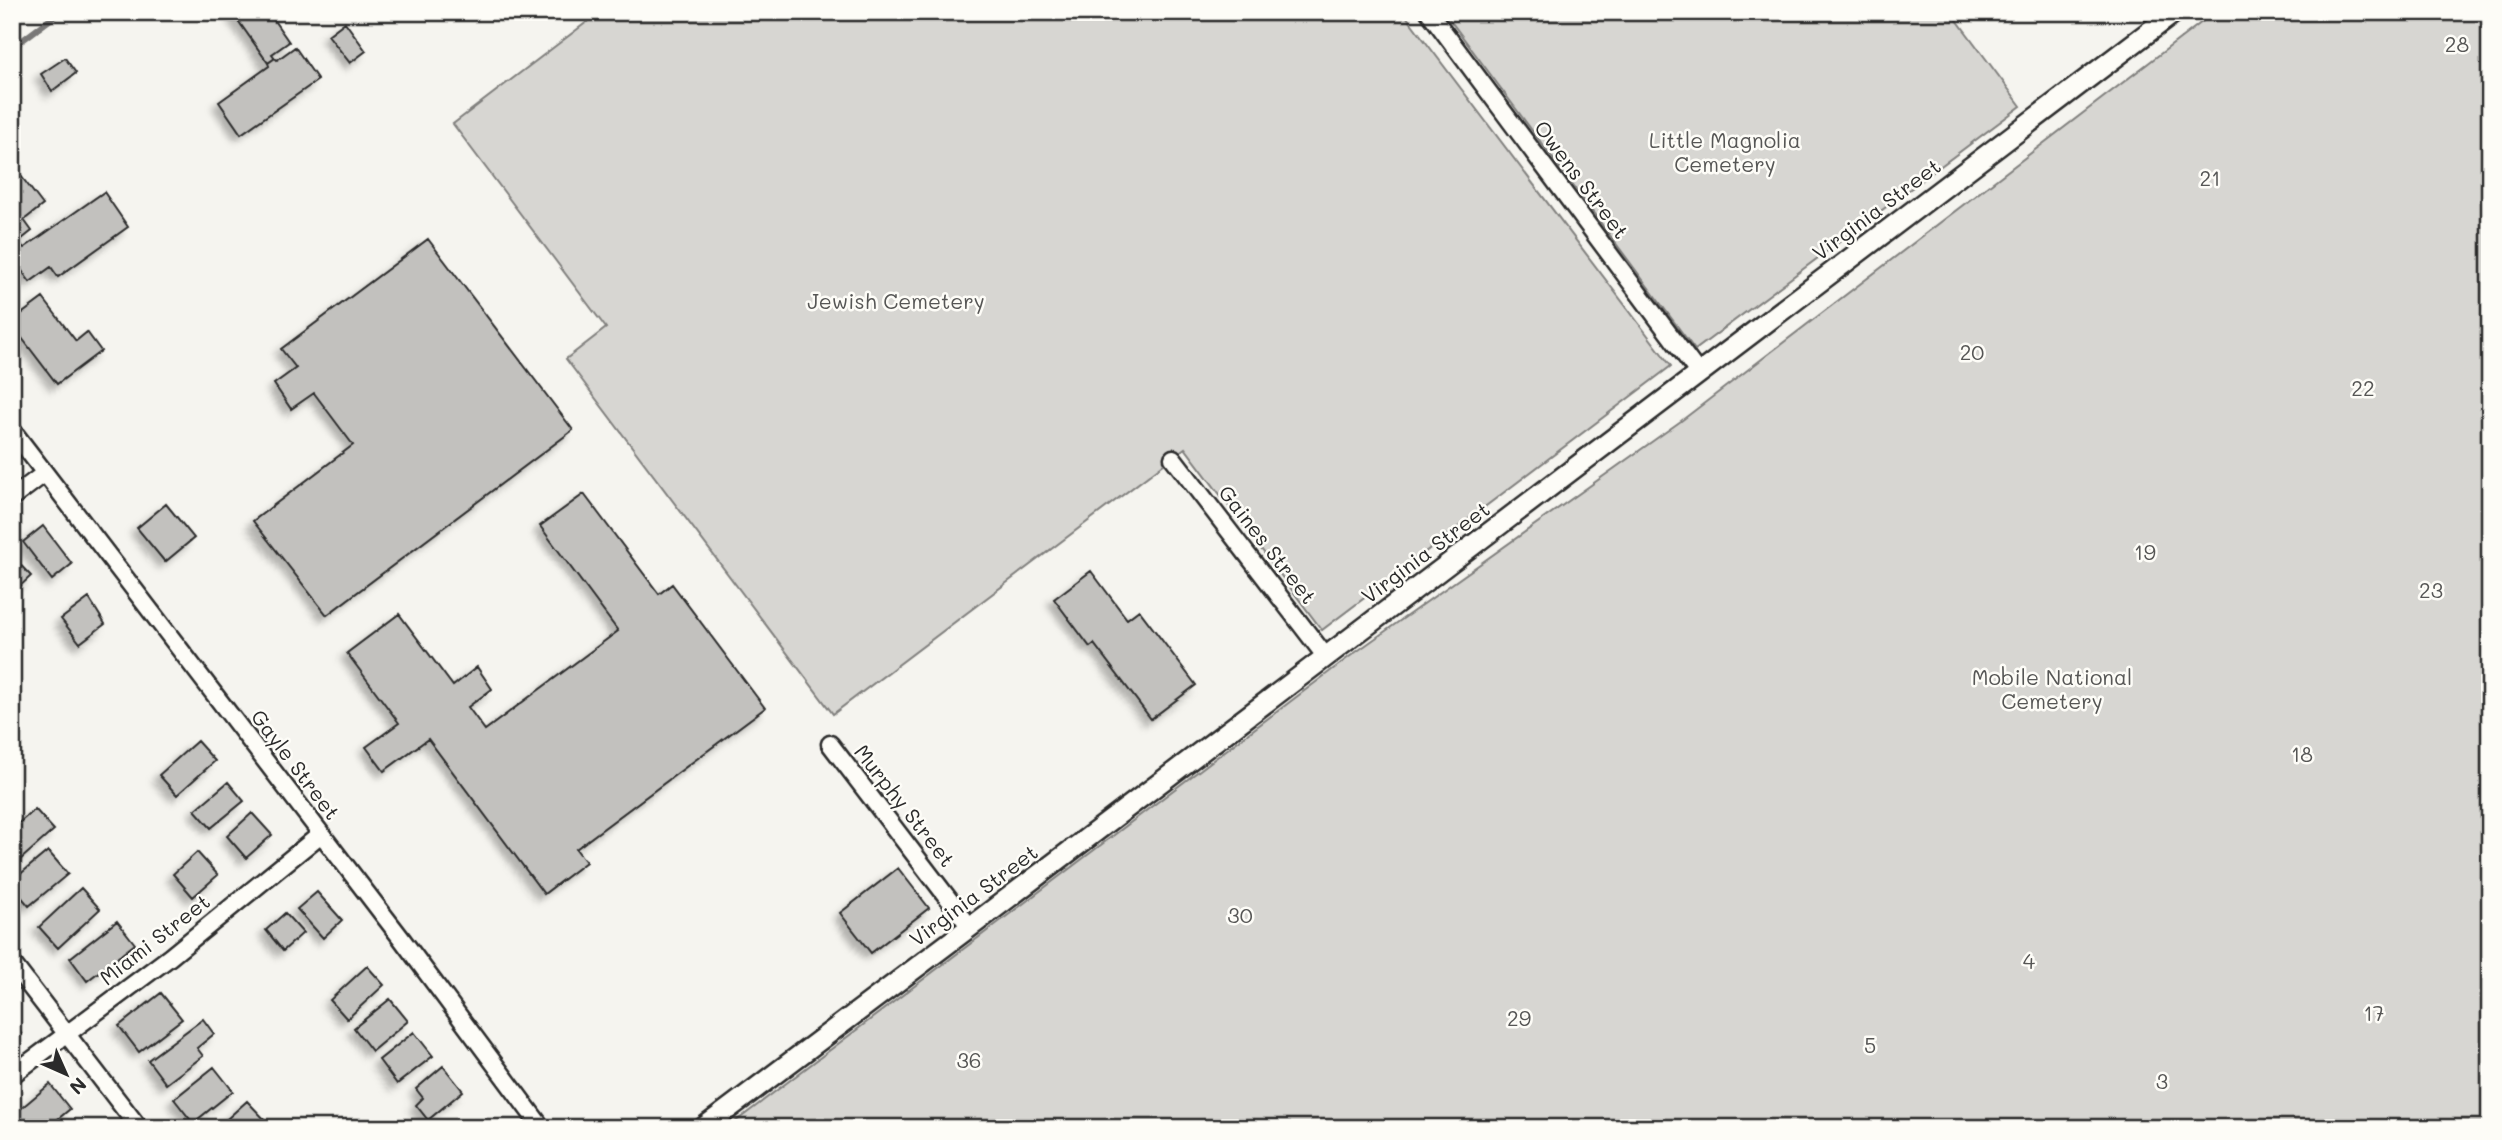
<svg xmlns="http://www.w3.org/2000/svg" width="2502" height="1140" font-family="Mali,sans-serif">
<defs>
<filter id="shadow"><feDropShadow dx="-6" dy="6" stdDeviation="3.5" flood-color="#0004"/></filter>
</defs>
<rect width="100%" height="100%" fill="#f5f4ef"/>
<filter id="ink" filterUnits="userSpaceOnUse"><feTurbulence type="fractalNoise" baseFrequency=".0143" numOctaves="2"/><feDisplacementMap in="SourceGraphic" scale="14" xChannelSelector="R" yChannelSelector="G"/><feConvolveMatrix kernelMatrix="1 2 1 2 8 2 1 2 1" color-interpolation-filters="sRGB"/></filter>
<g filter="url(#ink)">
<path fill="#d7d6d2" stroke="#81807e" stroke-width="2" d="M 600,12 L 1403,12 L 1671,366 L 1322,630 L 1185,448 L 833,714 L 566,359 L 606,328 L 453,124 Z
M 1444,12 L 1951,12 L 2021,106 L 1695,350 Z
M 2215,12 L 2490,12 L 2490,1128 L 727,1128 L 1349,657 L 1681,421 Z"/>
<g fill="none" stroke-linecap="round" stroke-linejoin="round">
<path stroke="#797877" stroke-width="6" d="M 12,48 L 60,12"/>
</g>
<path fill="#c2c1be" stroke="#2b2b2b" stroke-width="2" filter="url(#shadow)" d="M 232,12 L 268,12 L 289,42 L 272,54 L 275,58 L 268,63 Z
M 345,22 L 366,51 L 350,63 L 328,35 Z
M 295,47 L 318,80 L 241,134 L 219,102 L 269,66 L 268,63 L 275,58 L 277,60 Z
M 65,58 L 76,73 L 52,91 L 41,74 Z
M 12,164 L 43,205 L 24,220 L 32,231 L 22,239 L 12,230 Z
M 104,192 L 128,227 L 58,277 L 51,267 L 30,282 L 12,257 L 20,251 L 19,248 L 22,246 L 24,248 Z
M 12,233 L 22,246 L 19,248 L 12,240 Z
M 428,239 L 573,430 L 327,615 L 253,521 L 353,445 L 314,393 L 291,409 L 274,384 L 296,368 L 281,349 Z
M 43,298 L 76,341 L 87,332 L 101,351 L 57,384 L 12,325 L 12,321 Z
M 584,494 L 659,594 L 672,584 L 765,708 L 576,849 L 586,862 L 544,894 L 428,739 L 384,771 L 366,747 L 399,723 L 347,653 L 399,614 L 453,686 L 477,667 L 492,689 L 468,707 L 485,730 L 618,631 L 540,526 Z
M 166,504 L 194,538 L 165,562 L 137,528 Z
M 43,526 L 72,564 L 52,580 L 23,542 Z
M 12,556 L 31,576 L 16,590 L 12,587 Z
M 1091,571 L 1127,619 L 1139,610 L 1196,685 L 1151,719 L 1094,644 L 1090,647 L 1054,599 Z
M 89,598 L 105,624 L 80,643 L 61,619 Z
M 197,741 L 215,761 L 177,795 L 159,775 Z
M 228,782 L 244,801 L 211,828 L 195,810 Z
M 35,809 L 54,830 L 12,867 L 12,829 Z
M 252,813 L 272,835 L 246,858 L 227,836 Z
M 48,851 L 68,874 L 29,906 L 12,886 L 12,881 Z
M 197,852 L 218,875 L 193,897 L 173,874 Z
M 898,868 L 929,908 L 871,953 L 840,913 Z
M 81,888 L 100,909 L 58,948 L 39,927 Z
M 317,892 L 342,920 L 323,938 L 297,909 Z
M 285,913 L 303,933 L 283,951 L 266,930 Z
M 117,921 L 135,944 L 87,981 L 70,958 Z
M 367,966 L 384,985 L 347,1019 L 330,1000 Z
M 161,993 L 182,1019 L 139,1052 L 119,1026 Z
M 390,999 L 408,1021 L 372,1051 L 354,1028 Z
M 203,1019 L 214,1034 L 197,1048 L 203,1056 L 166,1084 L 148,1060 Z
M 12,1021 L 22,1035 L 12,1042 Z
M 414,1032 L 433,1056 L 397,1084 L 379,1060 Z
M 443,1066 L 463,1091 L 428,1120 L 416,1105 L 423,1098 L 416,1089 Z
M 214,1067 L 233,1091 L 193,1123 L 174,1099 Z
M 50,1084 L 70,1109 L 47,1128 L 22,1128 L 12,1116 Z
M 247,1101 L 267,1122 L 260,1128 L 217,1128 Z"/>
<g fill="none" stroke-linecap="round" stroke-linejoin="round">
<defs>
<path id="minor" d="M 1429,12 L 1699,374
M 12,430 L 401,938 L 542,1128
M 1173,458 L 1326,657
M 12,498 L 45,473
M 830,744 L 970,927
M 12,963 L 139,1128
M 12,1075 L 170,957 L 321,834"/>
<path id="tertiary" d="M 703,1128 L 970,927 L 2175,12"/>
</defs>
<use href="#minor" stroke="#2b2b2b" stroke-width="21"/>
<use href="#tertiary" stroke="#2b2b2b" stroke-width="24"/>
<use href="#minor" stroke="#fdfcf7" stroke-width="16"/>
<use href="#tertiary" stroke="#fdfcf7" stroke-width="19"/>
<defs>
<path id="rail" d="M 12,19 L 21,12"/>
</defs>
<use href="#rail" stroke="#2b2b2b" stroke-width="8"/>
<use href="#rail" stroke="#fdfcf7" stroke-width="5" stroke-dasharray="16" stroke-linecap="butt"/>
</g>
</g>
<g text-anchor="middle" stroke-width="5" stroke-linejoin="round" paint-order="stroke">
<g font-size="21" fill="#565655" stroke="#fdfcf7">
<text x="2457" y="52">28</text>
<text x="1725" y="148">Little Magnolia<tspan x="1725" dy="24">Cemetery</tspan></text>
<text x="2210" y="186">21</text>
<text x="896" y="309">Jewish Cemetery</text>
<text x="1972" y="360">20</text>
<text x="2363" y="396">22</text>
<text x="2145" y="560">19</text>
<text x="2431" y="598">23</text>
<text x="2052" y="685">Mobile National<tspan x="2052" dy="24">Cemetery</tspan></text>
<text x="2302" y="762">18</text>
<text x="1240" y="923">30</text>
<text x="2029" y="969">4</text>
<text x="2374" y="1021">17</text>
<text x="1519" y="1026">29</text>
<text x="1870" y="1053">5</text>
<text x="969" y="1068">36</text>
<text x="2162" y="1089">3</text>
</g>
<g font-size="21" fill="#2b2b2b" stroke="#fdfcf7">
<text transform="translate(1581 180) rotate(53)" y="7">Owens Street</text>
<text transform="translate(1877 210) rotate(-37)" y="7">Virginia Street</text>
<text transform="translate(1267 545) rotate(52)" y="7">Gaines Street</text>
<text transform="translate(1426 553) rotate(-37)" y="7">Virginia Street</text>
<text transform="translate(295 765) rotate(53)" y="7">Gayle Street</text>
<text transform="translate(904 806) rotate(52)" y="7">Murphy Street</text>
<text transform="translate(974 896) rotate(-37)" y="7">Virginia Street</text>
<text transform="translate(155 940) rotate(-38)" y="7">Miami Street</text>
</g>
</g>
<rect width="2502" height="1140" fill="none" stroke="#fdfcf7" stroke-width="42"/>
<rect x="21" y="21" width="2460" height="1098" fill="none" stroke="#2b2b2b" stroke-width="2.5" filter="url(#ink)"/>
<g transform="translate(66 1074) rotate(135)" stroke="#fdfcf7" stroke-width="5" paint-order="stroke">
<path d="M0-5L12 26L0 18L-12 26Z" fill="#2b2b2b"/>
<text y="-10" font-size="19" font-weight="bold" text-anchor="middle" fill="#2b2b2b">N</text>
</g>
</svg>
